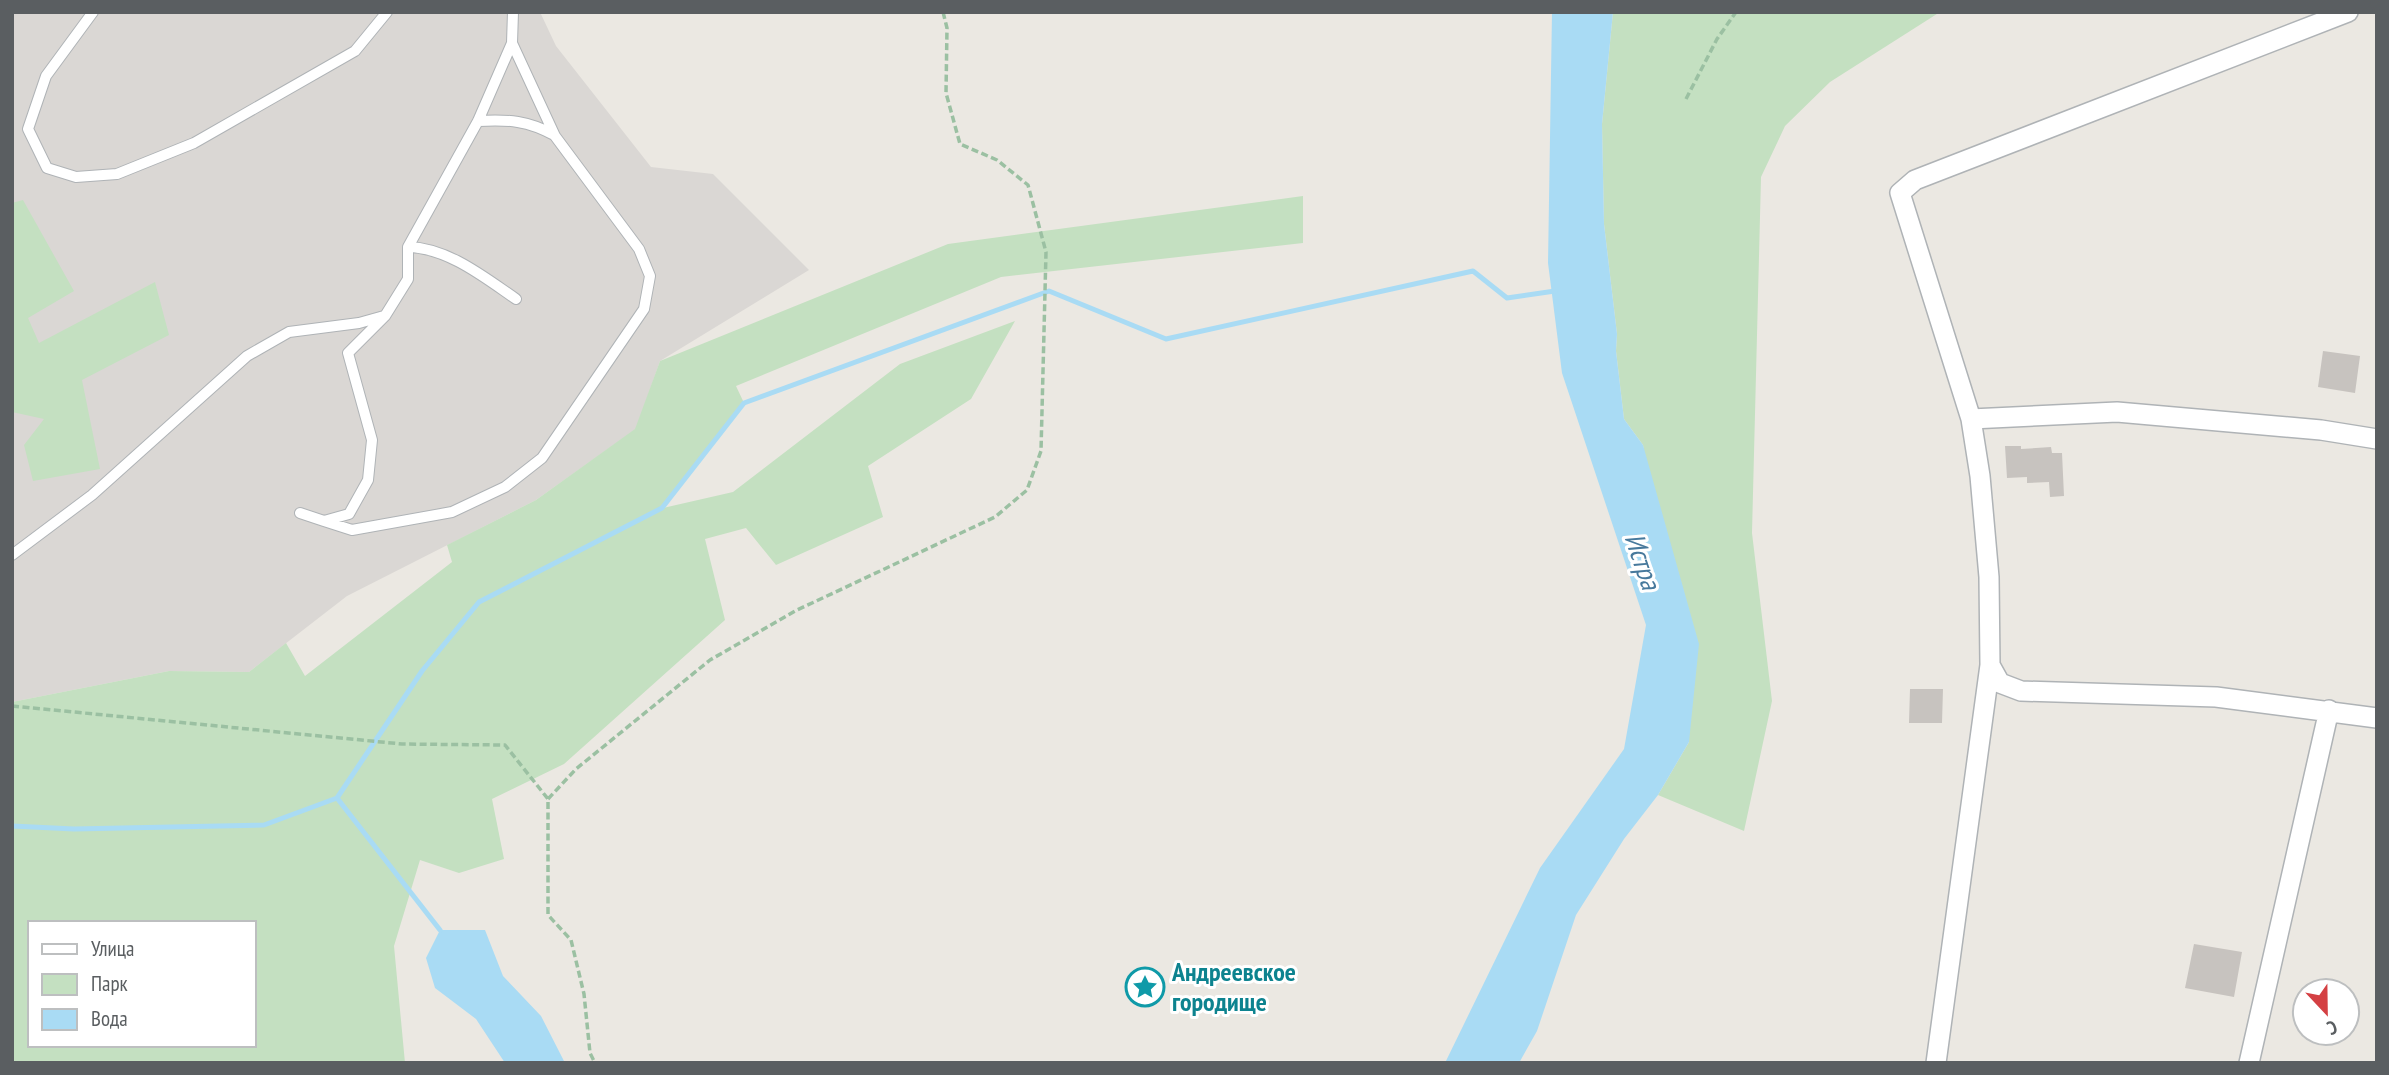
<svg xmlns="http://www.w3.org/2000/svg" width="2389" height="1075" font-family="'PT Sans Narrow',sans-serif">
<rect width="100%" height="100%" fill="#ebe8e2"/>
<path fill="#dad7d4" d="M 12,12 L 540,12 L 556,46 L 651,167 L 713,174 L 809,270 L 660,361 L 636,429 L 536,500 L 347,596 L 249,672 L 169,671 L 12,702 Z"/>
<path fill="#c4e0c1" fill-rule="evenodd" d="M 1613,12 L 1940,12 L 1830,82 L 1785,126 L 1761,177 L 1752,533 L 1772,701 L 1744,831 L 1658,795 L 1689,742 L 1643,445 L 1624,419 L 1616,351 L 1617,334 L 1604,224 L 1602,124 Z
M 1303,196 L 1303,243 L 1001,277 L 736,386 L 744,403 L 663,508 L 733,492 L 900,364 L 1015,321 L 971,399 L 868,466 L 883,517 L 776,565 L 746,528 L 705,539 L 725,620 L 564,764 L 492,799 L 504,859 L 459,873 L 420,860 L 394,946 L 405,1063 L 12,1063 L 12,702 L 169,671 L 249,672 L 286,643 L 305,676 L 452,562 L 447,545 L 536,500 L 635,429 L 660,361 L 948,244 ZM 30,923 L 254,923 L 254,1045 L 30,1045 Z
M 23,200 L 74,291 L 28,318 L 39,343 L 155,282 L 169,335 L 82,380 L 100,469 L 33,481 L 24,445 L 44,419 L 12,412 L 12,203 Z"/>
<path fill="#a9dbf4" d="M 1552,12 L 1613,12 L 1602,124 L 1604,224 L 1617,334 L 1616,351 L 1624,419 L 1643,445 L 1699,644 L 1689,742 L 1658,795 L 1624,839 L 1576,915 L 1537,1031 L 1519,1063 L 1445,1063 L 1540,868 L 1624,749 L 1646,625 L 1562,373 L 1548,263 Z
M 440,930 L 485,930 L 503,976 L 541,1016 L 565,1063 L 505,1063 L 476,1019 L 435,988 L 426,958 Z"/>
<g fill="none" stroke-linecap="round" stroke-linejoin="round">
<path stroke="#a9dbf4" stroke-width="5" d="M 12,826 L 74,829 L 264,825 L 337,798
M 440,930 L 337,798 L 422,671 L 479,602 L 662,508 L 744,403 L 1049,291 L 1166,339 L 1473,271 L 1507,298 L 1555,291"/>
</g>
<path fill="#c7c3bf" d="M 2323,351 L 2360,356 L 2355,393 L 2318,387 Z
M 2005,446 L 2021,446 L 2021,449 L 2051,447 L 2052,453 L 2062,453 L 2064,496 L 2050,497 L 2049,482 L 2027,483 L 2027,477 L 2007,478 Z
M 1910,689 L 1943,689 L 1942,723 L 1909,723 Z
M 2194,944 L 2242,952 L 2234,997 L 2185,988 Z"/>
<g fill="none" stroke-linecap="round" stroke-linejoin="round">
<defs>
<path id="service" d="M 93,12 L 46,76 L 28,129 L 47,168 L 76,177 L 117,174 L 194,143 L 355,51 L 387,12
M 478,121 C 508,119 529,121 554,135
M 408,247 C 448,248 484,277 516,299
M 300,513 L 324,521 L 349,514 L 368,480 L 372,440 L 348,353 L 385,316 L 408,279 L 408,247 L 478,121 L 512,43 L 513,12
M 324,521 L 352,530 L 452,512 L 505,487 L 542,458 L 644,309 L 650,276 L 639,249 L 555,136 L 512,43
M 12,555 L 92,495 L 247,356 L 289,332 L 359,323 L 384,316"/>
<path id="minor" d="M 2348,12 L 1915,180 L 1900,193 L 1971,419 L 1980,476 L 1989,577 L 1990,665 L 2000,683 L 2021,691 L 2216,697 L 2377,718
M 1971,419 L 2117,412 L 2321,430 L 2377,439
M 1936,1063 L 1990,665
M 2249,1063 L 2329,710"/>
</defs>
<use href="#service" stroke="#afb3b6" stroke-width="12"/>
<use href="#minor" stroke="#afb3b6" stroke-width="22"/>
<path stroke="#9bc0a2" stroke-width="3.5" stroke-dasharray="7 3.5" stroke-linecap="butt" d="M 1686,99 L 1717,39 L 1736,12
M 12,706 L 402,744 L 505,745 L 548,799 L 548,915 L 571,940 L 584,994 L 590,1053 L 595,1063
M 548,799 L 576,769 L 710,660 L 795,611 L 995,517 L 1027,490 L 1041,451 L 1046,252 L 1028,185 L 997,160 L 960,144 L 946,93 L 947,28 L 943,12"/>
<use href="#service" stroke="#fff" stroke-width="10"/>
<use href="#minor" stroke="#fff" stroke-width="19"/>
</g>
<defs>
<symbol id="sight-ring" viewBox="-11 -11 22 22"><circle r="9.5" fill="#fff" stroke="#0f9aa8" stroke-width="1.5"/><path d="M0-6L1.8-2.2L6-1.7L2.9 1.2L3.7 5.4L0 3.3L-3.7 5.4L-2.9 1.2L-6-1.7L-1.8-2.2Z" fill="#0f9aa8"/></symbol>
</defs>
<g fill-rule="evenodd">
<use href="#sight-ring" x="1123" y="965" width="44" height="44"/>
</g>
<g text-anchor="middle" stroke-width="6" stroke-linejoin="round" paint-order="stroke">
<g font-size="26" font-weight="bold" fill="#0d838f" stroke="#fff" text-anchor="start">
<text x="1172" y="981">Андреевское<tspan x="1172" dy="30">городище</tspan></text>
</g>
<g font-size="28" font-style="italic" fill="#47799c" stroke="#fff">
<text transform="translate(1643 561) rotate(71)" y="10">Истра</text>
</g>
</g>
<rect width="2389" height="1075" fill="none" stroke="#5a5e61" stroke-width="28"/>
<rect x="28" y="921" width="228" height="126" fill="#ffffff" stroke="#bdbfc0" stroke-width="2"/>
<rect x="42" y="944" width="35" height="10" fill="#ffffff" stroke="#bdbfc0" stroke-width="2"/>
<text x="91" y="956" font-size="21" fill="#5a5e61">Улица</text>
<rect x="42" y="974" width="35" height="21" fill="#c4e0c1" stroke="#bdbfc0" stroke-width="2"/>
<text x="91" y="991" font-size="21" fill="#5a5e61">Парк</text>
<rect x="42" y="1009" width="35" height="21" fill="#a9dbf4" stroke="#bdbfc0" stroke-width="2"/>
<text x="91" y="1026" font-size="21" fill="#5a5e61">Вода</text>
<g transform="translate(2326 1012) rotate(158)"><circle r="33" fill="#ffffff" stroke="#bdbfc0" stroke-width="2"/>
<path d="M0-5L12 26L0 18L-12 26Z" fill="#d44043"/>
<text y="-10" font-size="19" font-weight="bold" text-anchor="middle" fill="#5a5e61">С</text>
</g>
</svg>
